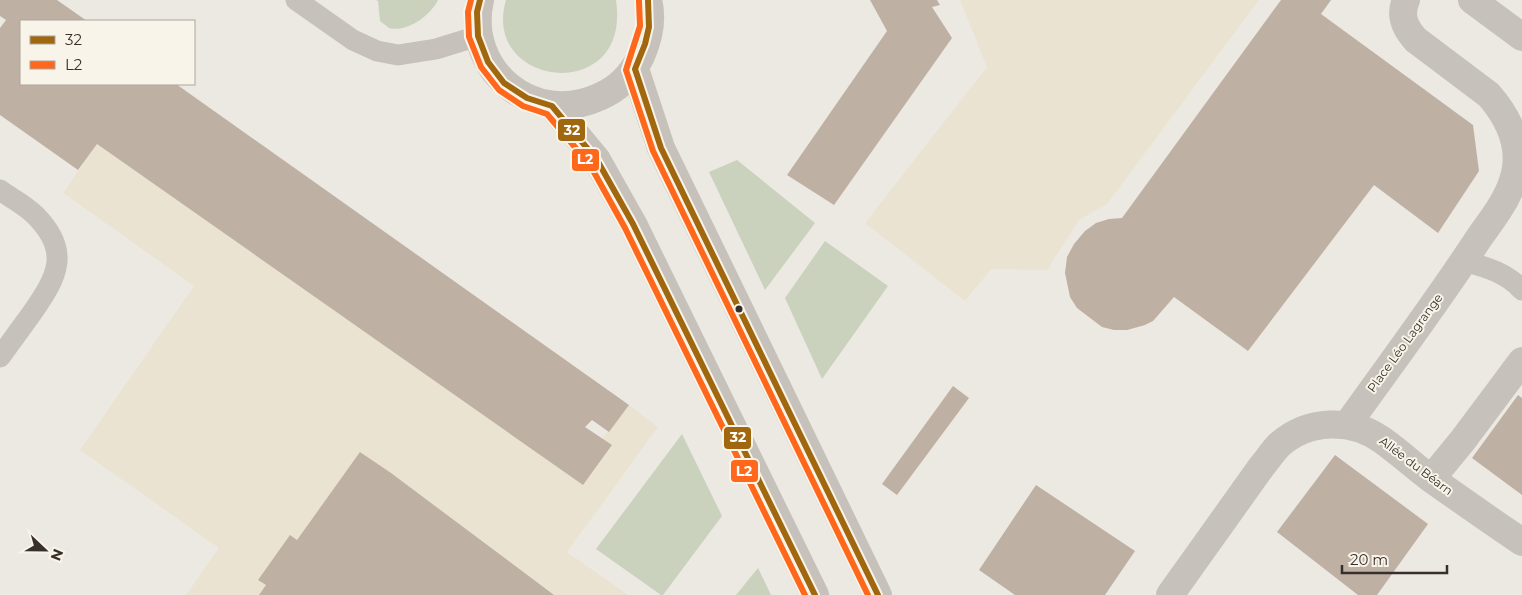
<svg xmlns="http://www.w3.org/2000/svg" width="1522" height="595" font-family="Montserrat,sans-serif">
<rect width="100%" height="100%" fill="#ece9e2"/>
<path fill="#cad2bd" d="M 376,0 L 438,0 C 431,15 407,33 389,28 C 386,26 383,23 380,21 L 378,1 Z
M 506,0 L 616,0 C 632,106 480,88 506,0 Z
M 737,160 L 815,223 L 765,290 L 709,172 Z
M 825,241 L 888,286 L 822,379 L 785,298 Z
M 682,434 L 722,516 L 663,595 L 661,595 L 596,549 Z
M 758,568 L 771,595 L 736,595 Z"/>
<path fill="#eae3d2" d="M 960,0 L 1259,0 L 1107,204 L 1079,220 L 1047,270 L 991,269 L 965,301 L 865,223 L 987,67 Z
M 97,144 L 583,485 L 612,446 L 602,439 L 629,405 L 658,427 L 567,552 L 628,595 L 554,595 L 361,452 L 297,540 L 259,580 L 267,586 L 260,595 L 186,595 L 219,548 L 80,450 L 194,286 L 63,193 Z"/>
<path fill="#bfb0a4" d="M 0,0 L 57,0 L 87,21 L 21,21 L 21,84 L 176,84 L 629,405 L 609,432 L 592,420 L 585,427 L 612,445 L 583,485 L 97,144 L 78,170 L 0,115 L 0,28 L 6,20 L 0,16 Z
M 870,0 L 937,0 L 940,5 L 932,7 L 952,38 L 834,205 L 787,175 L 887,31 Z
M 1281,0 L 1331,0 L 1321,14 L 1473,125 L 1479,171 L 1438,233 L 1374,185 L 1248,351 L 1174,297 L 1153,321 L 1145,325 L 1127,330 L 1114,330 L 1102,327 L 1077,308 L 1070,297 L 1065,273 L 1067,257 L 1074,244 L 1085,231 L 1096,223 L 1109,219 L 1122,218 Z
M 953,386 L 969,398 L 897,495 L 882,484 Z
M 1518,395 L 1522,398 L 1522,495 L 1472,458 Z
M 360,452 L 391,473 L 554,595 L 259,595 L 266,585 L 258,580 L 290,535 L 297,540 Z
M 1335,455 L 1428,524 L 1377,595 L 1358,595 L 1277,532 Z
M 1036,485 L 1135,551 L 1105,595 L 1015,595 L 979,570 Z"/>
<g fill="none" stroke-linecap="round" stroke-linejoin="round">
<path stroke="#c6c1ba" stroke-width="21" d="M 296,0 L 353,40 L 377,51 L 398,55 L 436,49 L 478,36
M 0,190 C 11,198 25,205 35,215 C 71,251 58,276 32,313 C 21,328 11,342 0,357
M 1464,261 C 1486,267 1507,273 1522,290"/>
<path stroke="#c6c1ba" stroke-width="28" d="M 1472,0 L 1522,37
M 1347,425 C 1390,365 1434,306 1475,244 C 1490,221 1512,197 1516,168 C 1520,140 1507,116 1489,95 L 1416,40 C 1405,28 1399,16 1406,0
M 1431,479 L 1463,440 L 1522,361
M 1170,595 L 1262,466 C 1268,459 1273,451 1279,445 C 1308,419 1351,418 1382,440 C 1399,452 1414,466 1430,478 C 1461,500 1491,521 1522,542"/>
<path stroke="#c6c1ba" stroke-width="28" d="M 480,0 C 464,70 533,127 599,97 C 618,89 632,75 641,56 C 649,38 653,19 648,0
M 635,69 L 661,148 L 878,595
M 552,106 L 597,160 L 633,224 L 815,595"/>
<defs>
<path id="bus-1" d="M 480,0 L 477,12 L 478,36 L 488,62 L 504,83 L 527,98 L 552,106 L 597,160 L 633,224 L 815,595
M 648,0 L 649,27 L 645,44 L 635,69 L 661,148 L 878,595"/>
<path id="bus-2" d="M 471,0 L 468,12 L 469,37 L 481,67 L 499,90 L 523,106 L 547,114 L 590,165 L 625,228 L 805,595
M 639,1 L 640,26 L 626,70 L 653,151 L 868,595"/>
</defs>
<use href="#bus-1" stroke="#f9f4e9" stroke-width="10"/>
<use href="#bus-2" stroke="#f9f4e9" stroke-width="10"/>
<use href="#bus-1" stroke="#a0670f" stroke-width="6"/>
<use href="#bus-2" stroke="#ff671b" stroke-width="6"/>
</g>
<circle fill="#372f29" stroke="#f9f4e9" stroke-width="2" cx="739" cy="309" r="4.5"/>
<g text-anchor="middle" stroke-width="4" stroke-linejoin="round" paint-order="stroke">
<g font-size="12" fill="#372f29" stroke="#f9f4e9">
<text transform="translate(1405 343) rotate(-54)" y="4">Place Léo Lagrange</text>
<text transform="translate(1416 466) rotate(37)" y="4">Allée du Béarn</text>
</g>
</g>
<g stroke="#f9f4e9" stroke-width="2">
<rect x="557" y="118" width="29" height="24" rx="5" fill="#a0670f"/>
<rect x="571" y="148" width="29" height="24" rx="5" fill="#ff671b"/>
<rect x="723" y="426" width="29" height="24" rx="5" fill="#a0670f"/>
<rect x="730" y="459" width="29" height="24" rx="5" fill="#ff671b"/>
</g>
<g font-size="14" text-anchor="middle" font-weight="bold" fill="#fff">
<text x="572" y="135">32</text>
<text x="585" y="164">L2</text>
<text x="738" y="442">32</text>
<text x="744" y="476">L2</text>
</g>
<rect x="20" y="20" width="175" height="65" fill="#f9f4e9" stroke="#aba59c"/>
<rect x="30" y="36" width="25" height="8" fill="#a0670f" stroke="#aba59c"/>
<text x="65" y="45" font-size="15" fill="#372f29">32</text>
<rect x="30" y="61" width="25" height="8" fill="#ff671b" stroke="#aba59c"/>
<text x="65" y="70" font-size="15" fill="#372f29">L2</text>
<g transform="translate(45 550) rotate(112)" stroke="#f9f4e9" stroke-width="4" paint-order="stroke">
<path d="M0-4L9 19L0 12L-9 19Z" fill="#372f29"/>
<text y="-8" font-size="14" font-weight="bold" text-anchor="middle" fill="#372f29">N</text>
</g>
<path d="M1342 565v8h105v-8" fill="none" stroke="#372f29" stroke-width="2.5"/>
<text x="1350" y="565" font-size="15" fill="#372f29" stroke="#f9f4e9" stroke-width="4" paint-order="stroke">20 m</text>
</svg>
